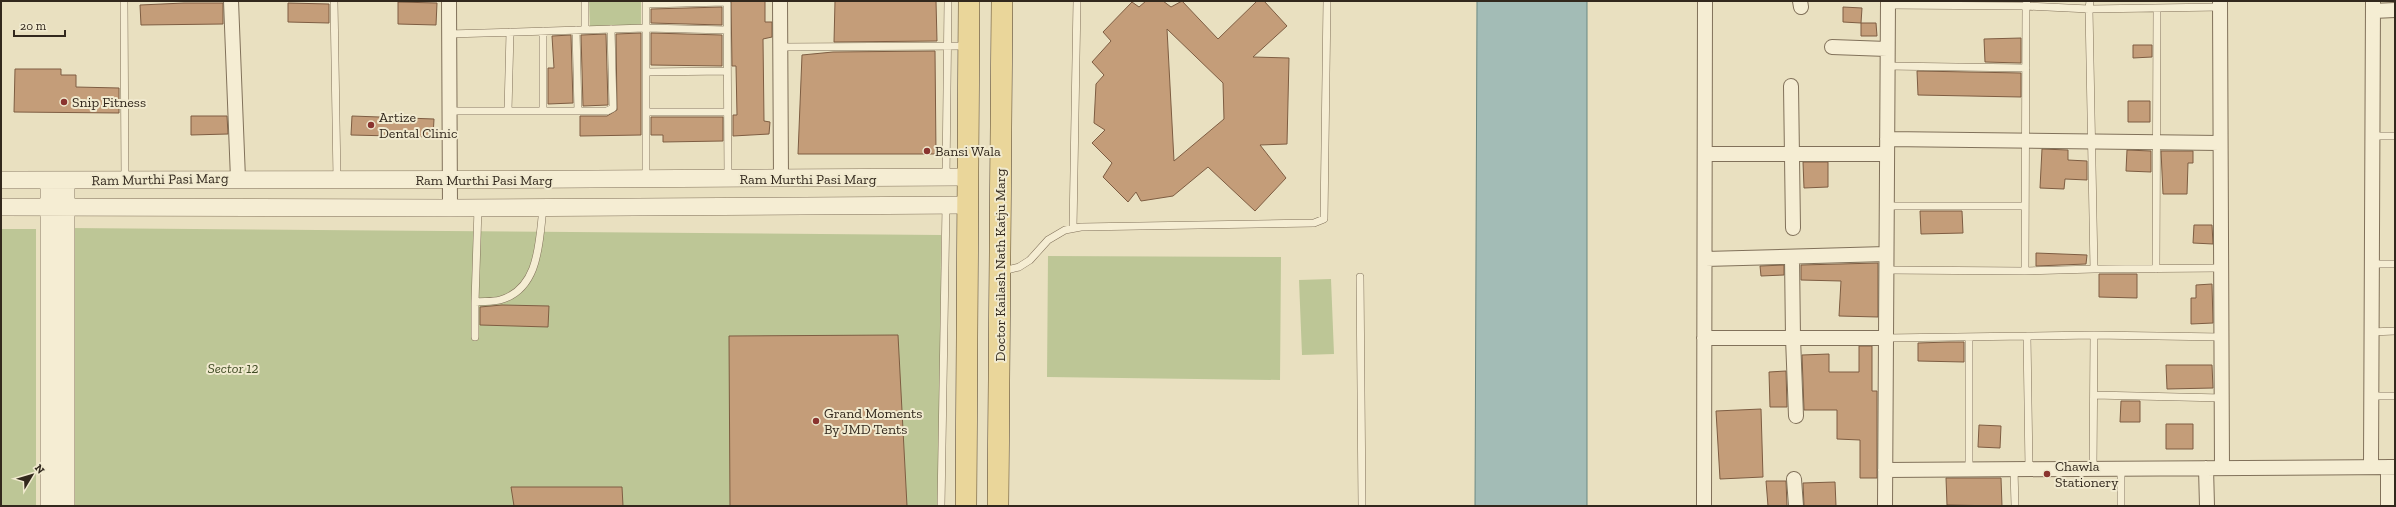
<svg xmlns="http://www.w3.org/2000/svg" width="2396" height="507" font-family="'Zilla Slab',serif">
<rect width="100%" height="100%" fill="#e9e0c0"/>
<path fill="#bdc696" d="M 589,1 L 641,1 L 641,27 L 590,28 Z
M 69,228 L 941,235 L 940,506 L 70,506 Z
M 1,229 L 36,229 L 36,506 L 1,506 Z
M 1048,256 L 1281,257 L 1280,380 L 1047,377 Z
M 1331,279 L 1334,354 L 1302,355 L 1299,280 Z"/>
<path fill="#a3bcb6" stroke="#6b8983" d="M 1477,1 L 1587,1 L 1587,506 L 1475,506 Z"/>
<path fill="#c49d79" stroke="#7e5d42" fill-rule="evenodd" d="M 731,1 L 765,1 L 765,22 L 772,22 L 772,37 L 763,39 L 764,121 L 770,122 L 769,134 L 733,136 L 733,115 L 737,115 L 736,66 L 732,66 Z
M 835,1 L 936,1 L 937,41 L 834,42 Z
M 1146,1 L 1163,1 L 1171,7 L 1182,1 L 1218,39 L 1257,1 L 1264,1 L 1287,26 L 1253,57 L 1289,58 L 1287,144 L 1260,145 L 1286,178 L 1255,211 L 1208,167 L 1173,196 L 1141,201 L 1136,192 L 1128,202 L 1103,177 L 1112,163 L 1092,143 L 1105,130 L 1094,123 L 1096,84 L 1104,75 L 1092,62 L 1111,41 L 1103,32 L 1132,2 L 1139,7 ZM 1167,29 L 1223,83 L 1224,119 L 1174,161 Z
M 398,2 L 437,3 L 436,25 L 398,24 Z
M 184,3 L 223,3 L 223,24 L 141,25 L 140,5 Z
M 288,3 L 329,4 L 329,23 L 288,22 Z
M 722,7 L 722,25 L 651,23 L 651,9 Z
M 1843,7 L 1862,8 L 1861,23 L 1843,22 Z
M 1861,23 L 1876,23 L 1877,36 L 1861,36 Z
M 641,33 L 641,135 L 580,136 L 580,116 L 607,116 L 617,110 L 616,34 Z
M 651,33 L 722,35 L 722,66 L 651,65 Z
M 606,34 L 608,105 L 583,106 L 581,35 Z
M 571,35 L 573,103 L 548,104 L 548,68 L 554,68 L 552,36 Z
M 2021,38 L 2021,63 L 1985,62 L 1984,39 Z
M 2133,45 L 2152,45 L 2152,57 L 2133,58 Z
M 935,51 L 936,154 L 798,154 L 802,55 L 833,52 Z
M 15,69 L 61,69 L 61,75 L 76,75 L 76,87 L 119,88 L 119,113 L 14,112 Z
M 1917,71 L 2021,73 L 2021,97 L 1918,95 Z
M 2128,101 L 2150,101 L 2150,122 L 2128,122 Z
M 191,116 L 227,116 L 228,134 L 191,135 Z
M 352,116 L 434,119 L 433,137 L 351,135 Z
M 651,117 L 723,117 L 723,141 L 663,142 L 663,135 L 651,135 Z
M 2042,149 L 2068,150 L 2068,160 L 2087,161 L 2087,180 L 2065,179 L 2064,189 L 2040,188 Z
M 2127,150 L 2151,151 L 2151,172 L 2126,171 Z
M 2161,151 L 2193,151 L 2193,163 L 2188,163 L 2187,194 L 2163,194 Z
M 1803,162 L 1828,162 L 1828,187 L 1804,188 Z
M 1920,211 L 1962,211 L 1963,233 L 1921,234 Z
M 2194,225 L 2212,225 L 2213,244 L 2193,243 Z
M 2036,253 L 2087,255 L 2086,264 L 2036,266 Z
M 1878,263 L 1878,317 L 1839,316 L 1841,281 L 1801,280 L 1801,265 Z
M 1784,265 L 1784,275 L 1761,276 L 1760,266 Z
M 2099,274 L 2137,274 L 2137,298 L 2099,297 Z
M 2212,284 L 2213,323 L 2191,324 L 2191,298 L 2196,298 L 2196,285 Z
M 502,305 L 549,306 L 548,327 L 480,325 L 480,307 Z
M 898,335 L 907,506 L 730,506 L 729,336 Z
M 1949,342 L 1964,342 L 1964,362 L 1918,361 L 1918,343 Z
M 1859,346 L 1872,346 L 1872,391 L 1877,391 L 1877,478 L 1860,478 L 1860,440 L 1837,439 L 1837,410 L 1804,410 L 1802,355 L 1829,354 L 1829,372 L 1859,372 Z
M 2166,365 L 2212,365 L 2213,388 L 2167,389 Z
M 1786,371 L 1787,407 L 1770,407 L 1769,372 Z
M 2121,401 L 2140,401 L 2140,422 L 2120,422 Z
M 1761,409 L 1763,477 L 1720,479 L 1716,411 Z
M 2166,424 L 2193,424 L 2193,449 L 2166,449 Z
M 1979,425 L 2001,426 L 2000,448 L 1978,447 Z
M 1946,478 L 2001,478 L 2002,506 L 1947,505 Z
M 1766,481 L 1786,481 L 1787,506 L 1768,506 Z
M 1835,482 L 1836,506 L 1804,506 L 1803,483 Z
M 511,487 L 622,487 L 623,506 L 514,506 Z"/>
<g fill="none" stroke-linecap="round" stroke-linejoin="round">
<defs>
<path id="service" d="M 124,1 L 125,180
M 334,1 L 337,179
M 585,1 L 585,30
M 646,1 L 646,179
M 2027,1 L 2026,6 L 2089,9 L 2090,1
M 646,4 L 725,2 L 727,3 L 728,179
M 2220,7 L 2089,9 L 2094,269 L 2221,268
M 576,30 L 578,111
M 543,31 L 543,111
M 449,34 L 646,28 L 727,30
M 780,47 L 966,46
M 1887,66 L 2026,68
M 646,72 L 727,71
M 449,111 L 607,111 L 613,108 L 611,29
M 508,111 L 510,32
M 646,112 L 727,112
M 2372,136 L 2395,136
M 946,177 L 948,1
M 1887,206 L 2025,206
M 478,208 L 475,302 C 483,301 493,302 500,300 C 540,289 539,241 543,208
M 1073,228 L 1077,1
M 2372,264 L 2395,264
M 2156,269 L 2157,8
M 1886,270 L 2025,271 L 2026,6 L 1888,5
M 1003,271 L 1019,267 L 1030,260 L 1048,240 L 1065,230 L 1081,227 L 1314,223 L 1324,219 L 1327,1
M 2025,271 L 2094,269
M 1360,277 L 1362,506
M 2371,332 L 2395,331
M 2027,336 L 2094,335
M 475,337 L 475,302
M 1969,337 L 1969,470
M 1886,338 L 2027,336 L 2029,469
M 2094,395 L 2222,398
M 2371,396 L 2395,396
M 2121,468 L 2121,506
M 2014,469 L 2015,506
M 2093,469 L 2094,335 L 2222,337
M 941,506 L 946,206"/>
<path id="minor" d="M 231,1 L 238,179
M 449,1 L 450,208
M 780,1 L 781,179
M 1800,1 L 1801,7
M 2220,1 L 2222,468
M 2373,11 L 2395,10
M 1832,47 L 1887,49
M 1791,86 L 1793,228
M 1887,139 L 2220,143
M 1705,154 L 1887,154
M 1792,257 L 1793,338 L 1796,416
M 1705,259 L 1886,254
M 1704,338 L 1886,338
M 2371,467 L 2373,1
M 2206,468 L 2207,506
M 1885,470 L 2395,467
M 1794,479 L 1796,506
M 1704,506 L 1705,1
M 1885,506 L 1888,1
M 2388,506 L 2388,467"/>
<path id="tertiary" d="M 1,180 C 323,180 646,180 968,177
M 1,207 L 450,208 L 968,205
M 49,506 L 49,180
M 66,506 L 66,180"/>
<path id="primary" d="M 966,506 L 969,1
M 998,506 L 1002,1"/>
</defs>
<use href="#service" stroke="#81715a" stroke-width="8"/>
<use href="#minor" stroke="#81715a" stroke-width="16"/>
<use href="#tertiary" stroke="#81715a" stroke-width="18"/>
<use href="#primary" stroke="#4f3f2e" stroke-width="22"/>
<use href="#service" stroke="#f5edd3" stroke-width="7"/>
<use href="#minor" stroke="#f5edd3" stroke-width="14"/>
<use href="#tertiary" stroke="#f5edd3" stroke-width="17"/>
<use href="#primary" stroke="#ead69a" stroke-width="21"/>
</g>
<g fill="#8a342f" stroke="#f1eacf" stroke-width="1.5">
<circle cx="64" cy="102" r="4"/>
<circle cx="371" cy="125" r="4"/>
<circle cx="927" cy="151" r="4"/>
<circle cx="816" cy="421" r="4"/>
<circle cx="2047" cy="474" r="4"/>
</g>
<g text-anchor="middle" stroke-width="4" stroke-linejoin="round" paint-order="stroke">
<g font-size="14" fill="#32281d" stroke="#f1eacf" text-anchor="start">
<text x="72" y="107">Snip Fitness</text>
<text x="379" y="122">Artize<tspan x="379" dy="16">Dental Clinic</tspan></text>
<text x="935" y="156">Bansi Wala</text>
<text x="824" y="418">Grand Moments<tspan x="824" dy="16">By JMD Tents</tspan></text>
<text x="2055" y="471">Chawla<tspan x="2055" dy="16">Stationery</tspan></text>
</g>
<g font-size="14" fill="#32281d" stroke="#f1eacf">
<text transform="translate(160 179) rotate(-1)" y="5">Ram Murthi Pasi Marg</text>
<text x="808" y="184">Ram Murthi Pasi Marg</text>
<text x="484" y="185">Ram Murthi Pasi Marg</text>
<text transform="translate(1000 265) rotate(-90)" y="5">Doctor Kailash Nath Katju Marg</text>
</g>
<g font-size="14" font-style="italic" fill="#404c25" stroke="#f1eacf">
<text x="233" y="373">Sector 12</text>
</g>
</g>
<rect width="2396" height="507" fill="none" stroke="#32281d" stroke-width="4"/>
<g transform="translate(32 475) rotate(52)" stroke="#f1eacf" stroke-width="3" paint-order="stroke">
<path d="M0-3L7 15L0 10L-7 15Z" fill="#32281d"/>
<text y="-6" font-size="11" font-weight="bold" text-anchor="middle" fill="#32281d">N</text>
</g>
<path d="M14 30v6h51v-6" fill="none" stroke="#32281d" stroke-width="2"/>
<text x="20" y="30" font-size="12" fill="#32281d" stroke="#f1eacf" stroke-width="3" paint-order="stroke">20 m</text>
</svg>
